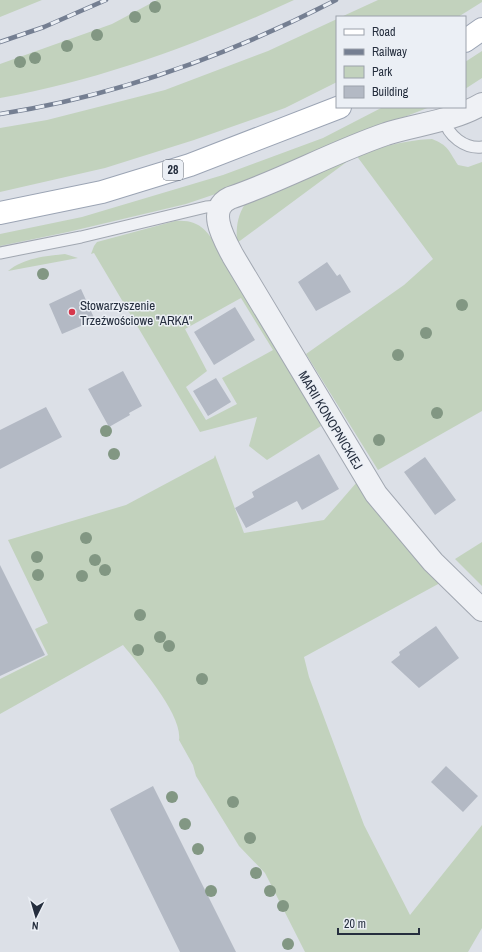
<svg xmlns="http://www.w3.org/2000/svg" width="482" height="952" font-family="'Archivo Narrow',sans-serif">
<rect width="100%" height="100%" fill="#dce0e7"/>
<path fill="#c2d2bd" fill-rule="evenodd" d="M 0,0 L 42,0 L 0,17 Z
M 157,0 L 294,0 C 201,43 101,80 0,98 L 0,64 L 112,24 Z
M 378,0 L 482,0 L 482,2 L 458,17 L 341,17 Z
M 337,19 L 337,82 L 285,108 L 194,140 L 105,168 L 0,192 L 0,128 L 47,120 L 165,90 L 268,51 Z
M 482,51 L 482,78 L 465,89 L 465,62 Z
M 383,107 L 430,107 L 355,136 L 251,182 L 186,204 L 68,232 L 0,246 L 0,234 L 82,217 L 223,175 L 323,138 Z
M 432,139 C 448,145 449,151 458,165 L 468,167 L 482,162 L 482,411 L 378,470 L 306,354 L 404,285 L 433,259 L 356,155 L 237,243 C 236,228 237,217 245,204 C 305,178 366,142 432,139 Z
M 175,221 C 201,219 207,232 220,250 L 319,416 L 321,426 L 267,460 L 249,446 L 257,417 L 200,432 L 94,253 L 91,254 L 94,246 L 97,242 ZM 241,298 L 273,350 L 222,378 L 237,404 L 206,420 L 186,387 L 207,371 L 185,329 Z
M 65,254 L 78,258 L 8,271 C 24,258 45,256 65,254 Z
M 215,455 L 244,533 L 324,520 L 357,482 L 440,583 L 304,657 L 309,677 L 364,825 L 410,915 L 482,825 L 482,928 L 468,952 L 305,952 L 265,873 L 239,846 L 196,776 L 193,765 L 179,740 C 183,715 139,665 123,645 L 0,714 L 0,679 L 48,655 L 35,629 L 48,623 L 8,540 L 126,505 L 214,458 Z
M 482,542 L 482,586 L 455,559 Z"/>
<path fill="#b3b9c4" d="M 327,262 L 337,276 L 340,274 L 351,292 L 316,311 L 298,282 Z
M 81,289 L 95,320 L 62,334 L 49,304 Z
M 235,307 L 255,340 L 214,365 L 194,332 Z
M 123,371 L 142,406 L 129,413 L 130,415 L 109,427 L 88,389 Z
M 216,378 L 231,402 L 208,416 L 193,391 Z
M 46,407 L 62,437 L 0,469 L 0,430 Z
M 319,454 L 339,489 L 302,510 L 297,501 L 246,528 L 235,508 L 254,497 L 252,492 Z
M 425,457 L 456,500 L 435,515 L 404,472 Z
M 0,565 L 45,655 L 0,676 Z
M 436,626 L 459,658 L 419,688 L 391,662 L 400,655 L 399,652 Z
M 446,766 L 478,796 L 463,812 L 431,782 Z
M 153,786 L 236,952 L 180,952 L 110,809 Z"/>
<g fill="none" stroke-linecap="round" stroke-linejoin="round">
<defs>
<path id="lane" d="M 444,119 C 448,136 465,149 482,147
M 0,253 L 81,237 L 206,207 L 219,206"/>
<path id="street" d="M 482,104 C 453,121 418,124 386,134 C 333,152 283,180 230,198 C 206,209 224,239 233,256 L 376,494 L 433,562 L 482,610"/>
<path id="primary" d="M 465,41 L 482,29
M 0,213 L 102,192 L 190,165 L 340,107"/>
</defs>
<use href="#lane" stroke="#a1a7b1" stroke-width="13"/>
<use href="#street" stroke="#a1a7b1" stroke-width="24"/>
<use href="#primary" stroke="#9ba4b4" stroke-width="24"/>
<use href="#lane" stroke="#eff1f5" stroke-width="11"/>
<use href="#street" stroke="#eff1f5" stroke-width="22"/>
<use href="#primary" stroke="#fff" stroke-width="22"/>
<defs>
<path id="rail" d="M 0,42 L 44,27 L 106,0
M 0,114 C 116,96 231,54 336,0"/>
</defs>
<use href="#rail" stroke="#757f92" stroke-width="4.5"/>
<use href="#rail" stroke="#ebeff5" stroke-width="3" stroke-dasharray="9" stroke-linecap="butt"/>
</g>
<g fill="#829783">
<circle cx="155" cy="7" r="6"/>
<circle cx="135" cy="17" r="6"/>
<circle cx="97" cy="35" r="6"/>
<circle cx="67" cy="46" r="6"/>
<circle cx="35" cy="58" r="6"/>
<circle cx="20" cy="62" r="6"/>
<circle cx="43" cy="274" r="6"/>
<circle cx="462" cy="305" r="6"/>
<circle cx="426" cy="333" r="6"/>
<circle cx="398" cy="355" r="6"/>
<circle cx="437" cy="413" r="6"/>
<circle cx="106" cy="431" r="6"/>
<circle cx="379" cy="440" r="6"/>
<circle cx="114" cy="454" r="6"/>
<circle cx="86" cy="538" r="6"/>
<circle cx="37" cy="557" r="6"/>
<circle cx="95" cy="560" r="6"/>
<circle cx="105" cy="570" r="6"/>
<circle cx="38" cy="575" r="6"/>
<circle cx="82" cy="576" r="6"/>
<circle cx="140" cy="615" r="6"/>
<circle cx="160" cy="637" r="6"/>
<circle cx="169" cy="646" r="6"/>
<circle cx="138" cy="650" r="6"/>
<circle cx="202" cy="679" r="6"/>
<circle cx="172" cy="797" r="6"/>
<circle cx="233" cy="802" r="6"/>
<circle cx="185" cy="824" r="6"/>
<circle cx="250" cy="838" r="6"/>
<circle cx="198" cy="849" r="6"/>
<circle cx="256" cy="873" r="6"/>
<circle cx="211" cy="891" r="6"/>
<circle cx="270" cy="891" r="6"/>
<circle cx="283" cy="906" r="6"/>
<circle cx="288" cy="944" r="6"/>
</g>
<circle fill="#d6374c" stroke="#ebeff5" stroke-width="1.5" cx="72" cy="312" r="4"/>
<g text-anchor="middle" stroke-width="3" stroke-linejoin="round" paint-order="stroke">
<rect fill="#ebeff5" stroke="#606875" stroke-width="1" x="163" y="160" width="20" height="20" rx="3"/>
<g font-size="12" font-weight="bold" fill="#252e3e">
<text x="173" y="174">28</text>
</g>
<g font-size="13" fill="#252e3e" stroke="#ebeff5" text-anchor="start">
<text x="80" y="310">Stowarzyszenie<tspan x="80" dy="15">Trzeźwościowe "ARKA"</tspan></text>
</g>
<g font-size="13" fill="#252e3e" stroke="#ebeff5">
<text transform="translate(331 420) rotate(59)" y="5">MARII KONOPNICKIEJ</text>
</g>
</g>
<rect x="336" y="16" width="130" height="92" fill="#ebeff5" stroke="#9ca2ac"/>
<rect x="344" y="29" width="20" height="6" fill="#ffffff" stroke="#9ca2ac"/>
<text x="372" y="36" font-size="12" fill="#252e3e">Road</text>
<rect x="344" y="49" width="20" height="6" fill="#757f92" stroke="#9ca2ac"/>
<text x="372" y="56" font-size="12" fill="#252e3e">Railway</text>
<rect x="344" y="66" width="20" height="12" fill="#c2d2bd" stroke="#9ca2ac"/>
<text x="372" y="76" font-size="12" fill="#252e3e">Park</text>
<rect x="344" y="86" width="20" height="12" fill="#b3b9c4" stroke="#9ca2ac"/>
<text x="372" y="96" font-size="12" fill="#252e3e">Building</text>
<g transform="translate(36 916) rotate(185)" stroke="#ebeff5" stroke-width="3" paint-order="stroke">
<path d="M0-3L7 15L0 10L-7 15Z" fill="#252e3e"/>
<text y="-6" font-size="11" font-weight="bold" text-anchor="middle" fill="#252e3e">N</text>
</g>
<path d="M338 928v6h81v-6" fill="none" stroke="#252e3e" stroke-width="2"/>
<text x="344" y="928" font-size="12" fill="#252e3e" stroke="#ebeff5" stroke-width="3" paint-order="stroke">20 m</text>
</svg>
